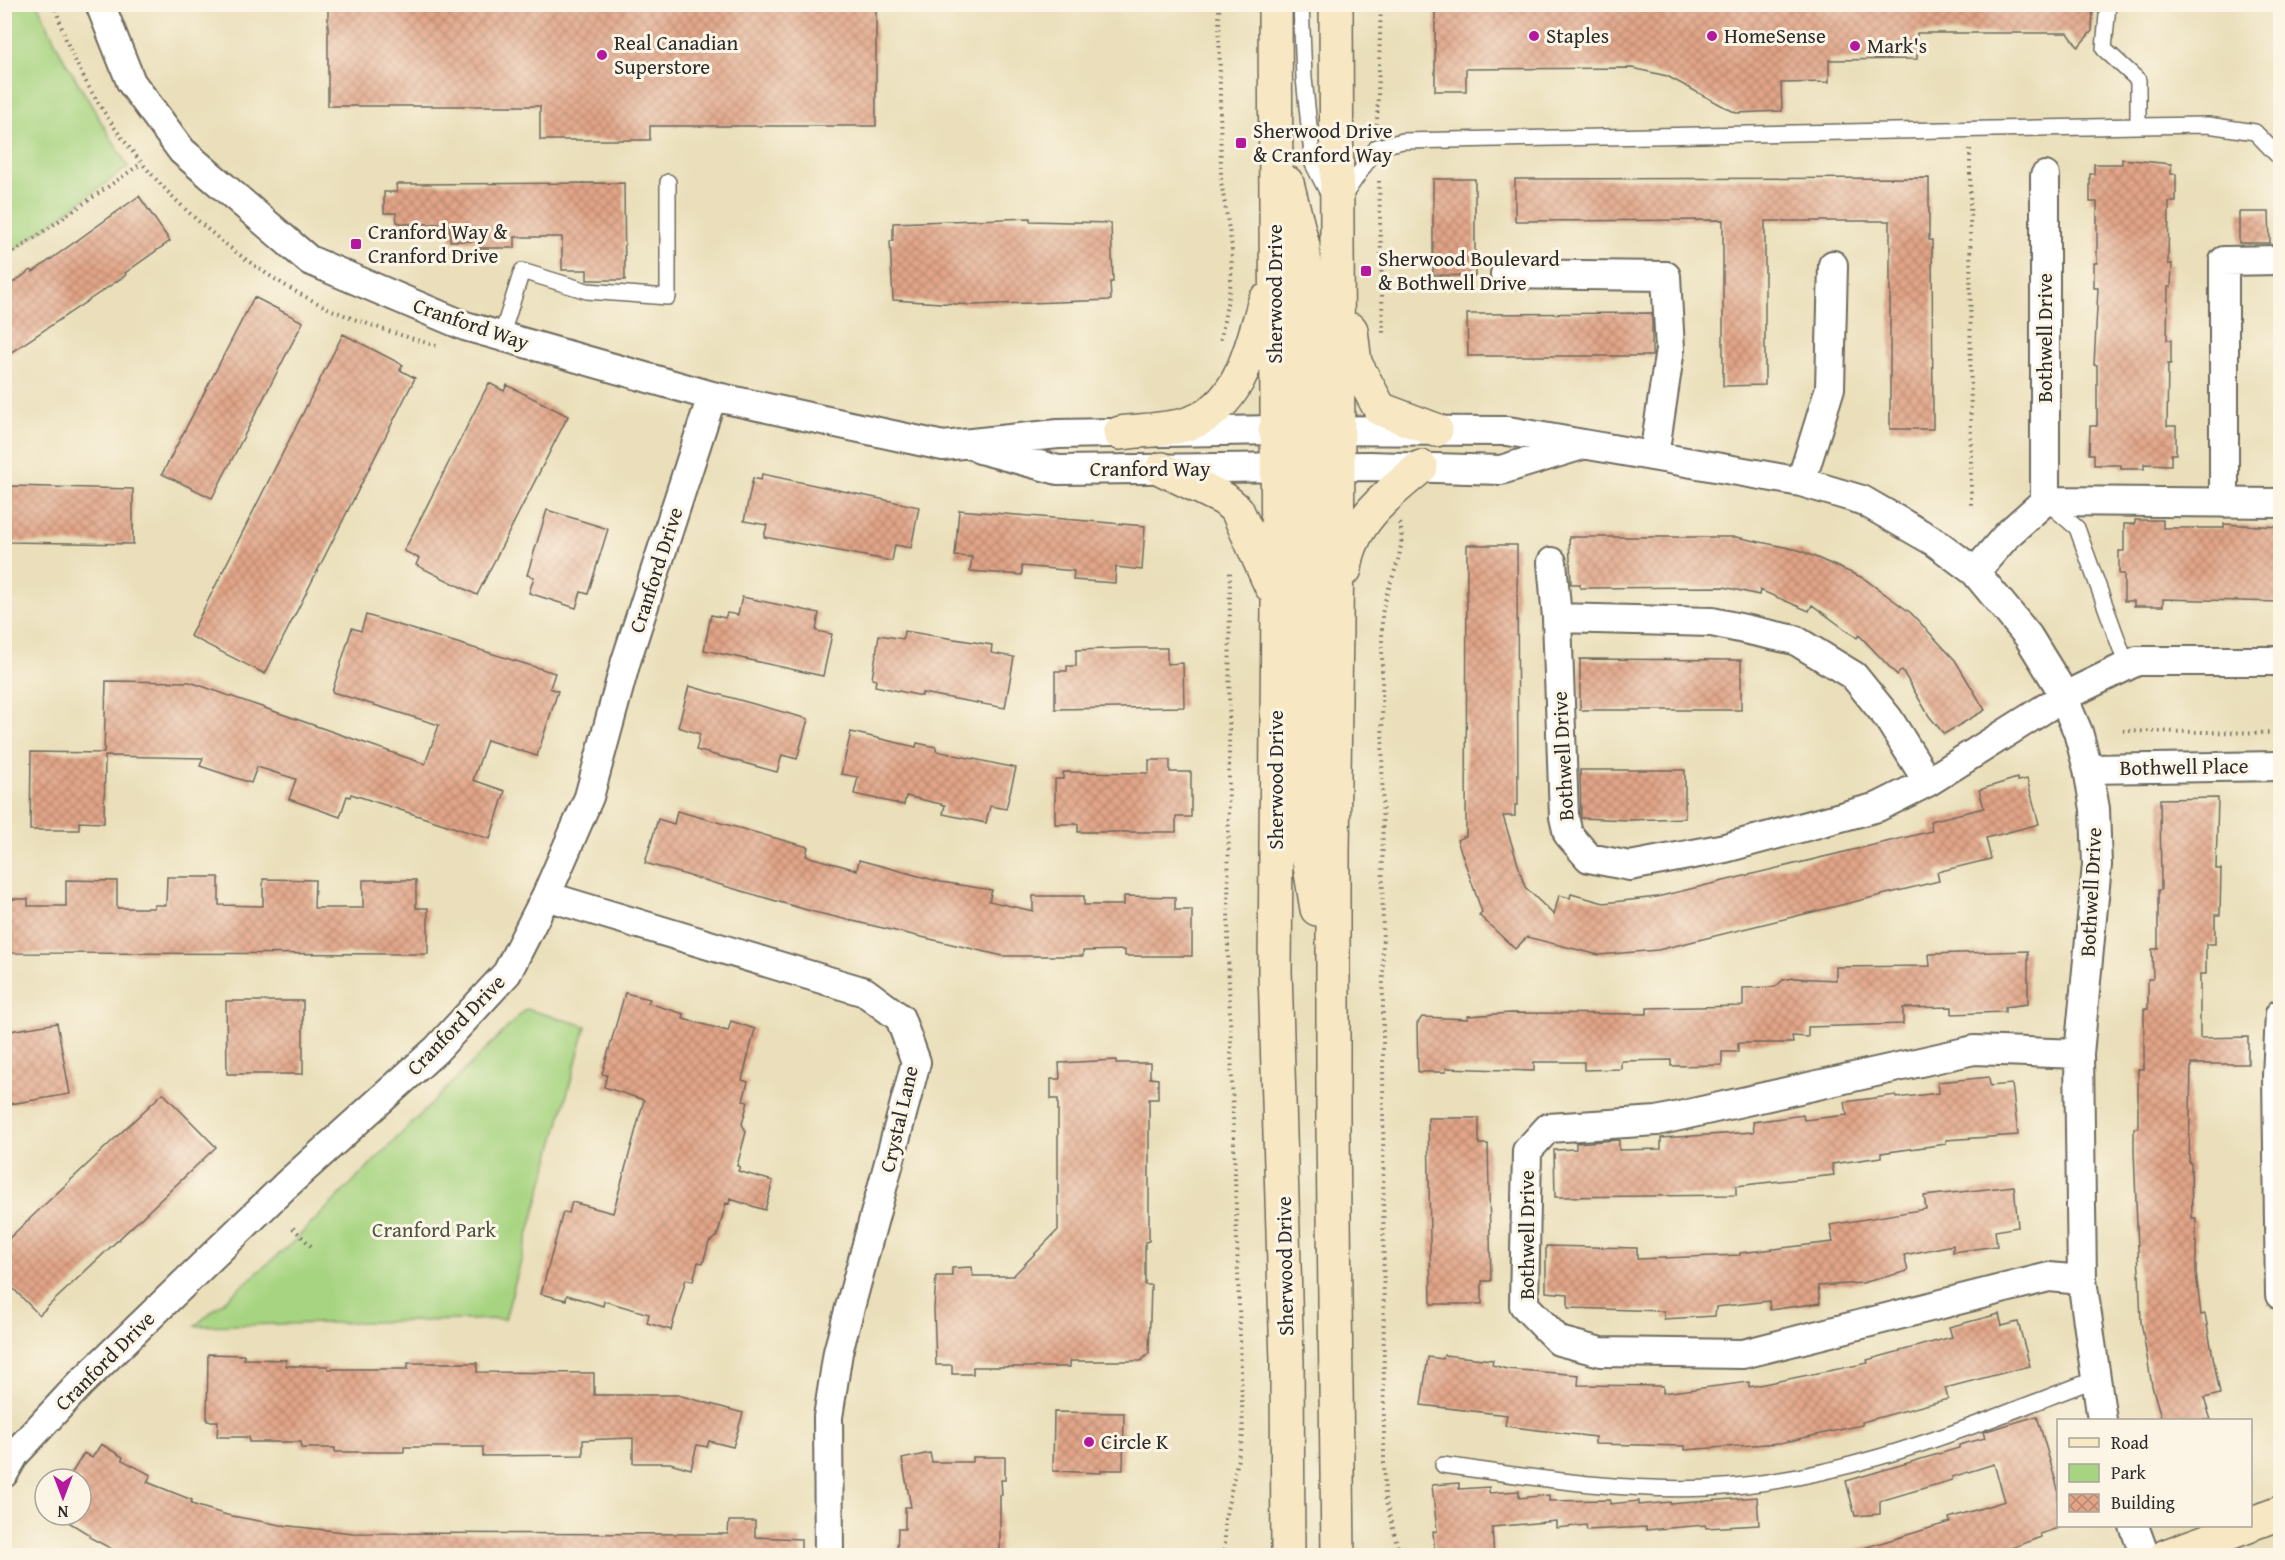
<svg xmlns="http://www.w3.org/2000/svg" width="2285" height="1560" font-family="'Gentium Book Plus',serif">
<defs>
<pattern id="building-cross-hatch" width="8" height="8" patternUnits="userSpaceOnUse" patternTransform="scale(1.5)"><rect width="8" height="8" fill="#e2a588"/><path d="M0 0l8 8M0 8l8-8" fill="none" stroke="#b7876f"/></pattern>
</defs>
<rect width="100%" height="100%" fill="#fcf5e5"/>
<filter id="ink" filterUnits="userSpaceOnUse"><feTurbulence type="fractalNoise" baseFrequency=".0167" numOctaves="2"/><feDisplacementMap in="SourceGraphic" scale="12" xChannelSelector="R" yChannelSelector="G"/><feConvolveMatrix kernelMatrix="1 2 1 2 8 2 1 2 1" color-interpolation-filters="sRGB"/></filter>
<filter id="wash" filterUnits="userSpaceOnUse"><feTurbulence type="fractalNoise" baseFrequency=".008" numOctaves="4" result="noise"/><feDisplacementMap in="SourceGraphic" scale="24" xChannelSelector="R" yChannelSelector="G"/><feGaussianBlur stdDeviation="1.35" result="paint"/><feColorMatrix in="noise" values="0 0 0 0 0 0 0 0 0 0 0 0 0 0 0 0 0 1.4 0 .05"/><feComposite in="paint" operator="in"/></filter>
<g filter="url(#wash)">
<rect width="100%" height="100%" fill="#eadfba"/>
<path fill="#a7d481" stroke="#698056" stroke-width="1.5" d="M 5,4 L 38,5 L 61,54 L 128,167 L 5,257 Z
M 526,1009 L 586,1026 L 505,1319 L 195,1326 L 292,1243 Z"/>
<g id="blocks">
<path fill="url(#building-cross-hatch)" d="M 328,4 L 876,4 L 876,126 L 650,126 L 650,140 L 540,140 L 540,106 L 328,106 Z
M 1435,4 L 2093,4 L 2092,31 L 2078,47 L 2068,33 L 1917,33 L 1917,59 L 1829,60 L 1829,82 L 1781,83 L 1782,111 L 1736,113 L 1667,76 L 1632,68 L 1466,69 L 1466,91 L 1435,91 Z
M 2122,159 L 2171,164 L 2171,174 L 2176,174 L 2176,202 L 2169,202 L 2168,264 L 2172,264 L 2171,287 L 2168,287 L 2167,340 L 2171,340 L 2171,364 L 2168,364 L 2167,426 L 2176,426 L 2176,454 L 2171,454 L 2171,465 L 2144,464 L 2144,469 L 2121,469 L 2121,465 L 2094,465 L 2094,454 L 2089,454 L 2090,426 L 2097,426 L 2097,365 L 2094,365 L 2098,288 L 2094,288 L 2094,263 L 2097,263 L 2097,202 L 2090,202 L 2090,174 L 2094,174 L 2094,164 L 2122,164 Z
M 1929,178 L 1929,240 L 1932,240 L 1933,429 L 1890,429 L 1890,221 L 1765,221 L 1765,385 L 1723,386 L 1723,220 L 1515,221 L 1515,179 Z
M 1433,179 L 1475,179 L 1475,276 L 1433,275 Z
M 624,183 L 625,280 L 587,280 L 587,270 L 562,270 L 562,237 L 515,237 L 515,248 L 478,248 L 478,241 L 450,241 L 450,224 L 405,224 L 397,222 L 396,213 L 384,213 L 384,192 L 397,192 L 396,184 Z
M 139,196 L 170,241 L 125,273 L 126,275 L 4,357 L 4,289 L 31,270 L 33,272 Z
M 2239,212 L 2269,212 L 2270,243 L 2239,243 Z
M 1030,218 L 1030,221 L 1111,223 L 1113,282 L 1110,282 L 1111,300 L 973,305 L 893,300 L 890,241 L 893,241 L 893,223 Z
M 254,297 L 303,322 L 212,498 L 162,474 Z
M 1652,313 L 1652,356 L 1468,356 L 1467,314 Z
M 343,334 L 403,365 L 400,370 L 415,378 L 265,674 L 190,636 Z
M 489,383 L 504,391 L 507,385 L 568,416 L 477,595 L 416,565 L 419,558 L 404,551 Z
M 762,474 L 919,507 L 911,548 L 895,545 L 892,561 L 764,537 L 767,525 L 744,521 L 753,478 L 761,480 Z
M 9,486 L 133,489 L 133,544 L 9,542 Z
M 547,510 L 608,529 L 588,594 L 581,592 L 576,608 L 529,593 L 534,577 L 527,575 Z
M 959,510 L 1145,526 L 1142,570 L 1116,567 L 1115,583 L 1073,580 L 1074,571 L 1022,566 L 1022,575 L 970,571 L 972,557 L 955,556 Z
M 2135,520 L 2163,520 L 2163,528 L 2224,528 L 2224,524 L 2280,527 L 2280,602 L 2163,599 L 2163,606 L 2134,606 L 2134,601 L 2124,601 L 2124,574 L 2119,574 L 2119,551 L 2124,551 L 2124,524 L 2135,524 Z
M 1569,537 L 1736,537 L 1799,550 L 1863,578 L 1911,613 L 1955,660 L 1985,710 L 1944,734 L 1929,716 L 1902,670 L 1897,675 L 1859,635 L 1857,638 L 1812,605 L 1809,611 L 1760,590 L 1759,595 L 1724,587 L 1580,588 L 1580,584 L 1571,584 Z
M 1467,545 L 1517,545 L 1518,805 L 1515,805 L 1515,816 L 1503,816 L 1525,887 L 1554,915 L 1559,895 L 1570,898 L 1571,894 L 1604,903 L 1657,897 L 1932,831 L 1930,821 L 1984,808 L 1979,790 L 2017,778 L 2017,781 L 2027,779 L 2039,824 L 1986,838 L 1991,859 L 1937,872 L 1939,881 L 1658,950 L 1599,955 L 1527,937 L 1515,949 L 1479,915 L 1482,912 L 1457,840 L 1466,836 Z
M 742,597 L 819,613 L 816,631 L 832,634 L 823,676 L 704,650 L 711,615 L 725,618 L 727,613 L 738,615 Z
M 366,615 L 555,673 L 550,688 L 558,691 L 537,756 L 487,740 L 473,780 L 505,791 L 490,839 L 351,794 L 350,797 L 347,796 L 340,817 L 289,799 L 296,779 L 257,767 L 251,783 L 200,766 L 203,758 L 105,756 L 104,823 L 79,822 L 79,830 L 30,830 L 31,752 L 104,753 L 106,681 L 190,682 L 425,764 L 439,725 L 332,692 L 352,628 L 361,631 Z
M 904,631 L 992,645 L 991,653 L 1014,657 L 1005,708 L 922,693 L 922,696 L 875,686 L 876,680 L 872,679 L 879,635 L 903,639 Z
M 1138,648 L 1167,648 L 1167,664 L 1183,663 L 1184,707 L 1055,709 L 1055,671 L 1067,671 L 1067,666 L 1076,666 L 1076,650 Z
M 1580,659 L 1741,660 L 1741,710 L 1580,710 Z
M 689,686 L 808,719 L 797,759 L 782,755 L 777,772 L 696,750 L 700,734 L 678,727 Z
M 851,732 L 916,747 L 917,743 L 936,747 L 936,751 L 1016,768 L 1006,809 L 990,806 L 986,823 L 943,814 L 945,805 L 906,796 L 904,805 L 854,794 L 858,777 L 841,774 Z
M 1149,760 L 1170,760 L 1170,772 L 1191,772 L 1191,817 L 1176,817 L 1176,832 L 1078,832 L 1078,824 L 1055,824 L 1055,779 L 1063,779 L 1063,772 L 1149,773 Z
M 1580,770 L 1685,770 L 1685,818 L 1629,820 L 1581,818 Z
M 2218,798 L 2216,869 L 2221,869 L 2220,915 L 2215,915 L 2215,944 L 2206,944 L 2206,974 L 2200,974 L 2200,1038 L 2248,1037 L 2248,1064 L 2191,1064 L 2189,1163 L 2191,1163 L 2192,1218 L 2196,1218 L 2196,1273 L 2201,1315 L 2205,1314 L 2220,1394 L 2204,1398 L 2211,1420 L 2162,1420 L 2152,1386 L 2141,1322 L 2134,1152 L 2134,1128 L 2138,1128 L 2138,1069 L 2144,1069 L 2144,1009 L 2148,1009 L 2148,979 L 2153,979 L 2152,949 L 2158,949 L 2158,890 L 2161,890 L 2160,799 Z
M 677,811 L 808,847 L 806,856 L 857,870 L 859,860 L 941,882 L 992,890 L 989,901 L 1033,911 L 1033,896 L 1084,896 L 1084,905 L 1124,905 L 1124,896 L 1175,897 L 1175,910 L 1192,910 L 1192,956 L 1125,956 L 1125,950 L 1083,951 L 1083,956 L 1003,956 L 814,912 L 645,863 L 658,819 L 674,824 Z
M 167,877 L 219,877 L 219,905 L 263,906 L 263,879 L 315,880 L 314,908 L 363,908 L 363,880 L 416,880 L 416,908 L 428,908 L 428,954 L 4,953 L 4,899 L 28,899 L 28,906 L 66,906 L 66,880 L 117,881 L 117,908 L 154,908 L 154,905 L 166,905 Z
M 2028,951 L 2028,1004 L 2005,1007 L 2005,1012 L 1952,1014 L 1952,1007 L 1903,1008 L 1903,1024 L 1808,1027 L 1808,1037 L 1792,1036 L 1793,1043 L 1738,1043 L 1738,1052 L 1722,1052 L 1722,1065 L 1671,1066 L 1671,1060 L 1621,1061 L 1621,1069 L 1584,1070 L 1584,1062 L 1534,1062 L 1534,1071 L 1446,1068 L 1446,1072 L 1418,1072 L 1417,1024 L 1422,1017 L 1468,1019 L 1468,1016 L 1511,1013 L 1647,1014 L 1647,1008 L 1743,1006 L 1743,988 L 1775,987 L 1783,980 L 1793,978 L 1836,980 L 1836,967 L 1930,966 L 1929,954 Z
M 625,993 L 650,999 L 648,1003 L 684,1014 L 683,1019 L 728,1031 L 731,1021 L 755,1029 L 742,1080 L 748,1082 L 743,1101 L 748,1102 L 742,1124 L 746,1132 L 737,1166 L 740,1167 L 738,1171 L 773,1181 L 765,1210 L 730,1199 L 729,1204 L 726,1203 L 717,1237 L 709,1242 L 703,1263 L 698,1262 L 693,1281 L 686,1279 L 671,1330 L 647,1323 L 649,1314 L 604,1301 L 603,1306 L 567,1295 L 566,1300 L 541,1294 L 563,1212 L 569,1213 L 572,1202 L 613,1213 L 644,1100 L 604,1087 L 607,1075 L 602,1074 Z
M 226,1001 L 303,1001 L 303,1074 L 227,1074 Z
M 57,1023 L 70,1094 L 4,1105 L 4,1032 Z
M 1116,1060 L 1116,1063 L 1150,1063 L 1150,1078 L 1158,1079 L 1158,1099 L 1149,1099 L 1149,1241 L 1145,1242 L 1145,1285 L 1151,1285 L 1149,1353 L 1141,1361 L 1070,1361 L 1070,1367 L 973,1367 L 973,1374 L 952,1374 L 952,1365 L 936,1365 L 934,1309 L 936,1276 L 952,1276 L 952,1268 L 972,1267 L 973,1276 L 1013,1276 L 1058,1230 L 1058,1099 L 1051,1099 L 1051,1079 L 1060,1079 L 1059,1063 Z
M 1989,1077 L 1990,1086 L 2012,1084 L 2018,1135 L 1946,1140 L 1946,1144 L 1881,1153 L 1881,1157 L 1832,1164 L 1834,1175 L 1736,1186 L 1736,1195 L 1555,1197 L 1554,1150 L 1576,1149 L 1576,1143 L 1619,1140 L 1619,1150 L 1661,1149 L 1661,1138 L 1754,1132 L 1753,1122 L 1803,1115 L 1804,1120 L 1847,1115 L 1845,1102 L 1896,1095 L 1896,1098 L 1939,1093 L 1938,1082 Z
M 163,1093 L 216,1147 L 39,1315 L 4,1279 L 4,1243 Z
M 1428,1118 L 1479,1118 L 1479,1144 L 1488,1144 L 1491,1281 L 1482,1281 L 1482,1304 L 1431,1304 Z
M 2014,1186 L 2018,1227 L 1995,1231 L 1997,1246 L 1953,1252 L 1953,1245 L 1904,1255 L 1908,1271 L 1862,1283 L 1818,1286 L 1820,1303 L 1770,1310 L 1769,1301 L 1716,1307 L 1715,1316 L 1664,1319 L 1664,1311 L 1568,1308 L 1568,1294 L 1546,1292 L 1546,1246 L 1637,1248 L 1637,1259 L 1740,1255 L 1740,1253 L 1833,1242 L 1830,1225 L 1926,1209 L 1924,1196 Z
M 1999,1314 L 2002,1326 L 2018,1322 L 2030,1366 L 1945,1388 L 1948,1399 L 1862,1422 L 1862,1425 L 1780,1443 L 1685,1450 L 1685,1446 L 1595,1444 L 1595,1437 L 1505,1426 L 1507,1415 L 1421,1405 L 1428,1357 L 1443,1359 L 1444,1355 L 1493,1360 L 1492,1365 L 1507,1369 L 1579,1375 L 1578,1385 L 1663,1386 L 1663,1393 L 1749,1382 L 1749,1387 L 1868,1363 L 1867,1360 L 1952,1337 L 1949,1327 Z
M 208,1354 L 244,1355 L 244,1359 L 286,1360 L 286,1366 L 328,1366 L 328,1369 L 408,1369 L 408,1363 L 477,1363 L 477,1372 L 594,1373 L 594,1395 L 678,1395 L 743,1413 L 733,1447 L 709,1441 L 707,1447 L 697,1445 L 691,1469 L 670,1463 L 633,1463 L 633,1438 L 583,1440 L 583,1455 L 483,1456 L 483,1447 L 404,1447 L 404,1452 L 335,1452 L 335,1448 L 301,1448 L 301,1442 L 249,1442 L 249,1437 L 217,1437 L 218,1421 L 207,1421 Z
M 1054,1412 L 1124,1413 L 1123,1470 L 1101,1470 L 1101,1473 L 1053,1471 Z
M 2037,1416 L 2058,1489 L 2058,1528 L 2040,1534 L 2041,1537 L 1990,1556 L 1855,1556 L 1854,1551 L 1950,1522 L 1949,1518 L 2005,1501 L 1994,1464 L 1952,1477 L 1952,1480 L 1880,1501 L 1880,1514 L 1855,1516 L 1846,1481 L 1959,1448 L 1959,1445 L 1985,1438 L 1983,1432 Z
M 101,1444 L 123,1457 L 122,1460 L 151,1475 L 147,1482 L 192,1500 L 191,1504 L 227,1515 L 281,1525 L 353,1533 L 728,1534 L 729,1521 L 755,1521 L 755,1537 L 801,1539 L 801,1556 L 125,1556 L 89,1537 L 90,1535 L 57,1515 L 81,1515 L 81,1479 L 68,1479 L 84,1453 L 92,1458 Z
M 930,1453 L 932,1462 L 973,1462 L 973,1457 L 1005,1457 L 1005,1480 L 1001,1480 L 1002,1495 L 1000,1495 L 1000,1554 L 897,1556 L 898,1529 L 905,1529 L 905,1507 L 911,1507 L 902,1459 Z
M 1459,1483 L 1459,1489 L 1489,1487 L 1489,1493 L 1519,1491 L 1519,1498 L 1549,1495 L 1549,1501 L 1610,1500 L 1610,1504 L 1639,1501 L 1639,1505 L 1670,1502 L 1670,1504 L 1757,1497 L 1759,1525 L 1706,1528 L 1705,1525 L 1646,1530 L 1646,1527 L 1587,1530 L 1586,1525 L 1556,1528 L 1556,1521 L 1492,1527 L 1494,1556 L 1435,1556 L 1433,1532 L 1437,1531 L 1432,1485 Z"/>
</g>
</g>
<g filter="url(#ink)">
<use href="#blocks" fill-opacity="0" stroke="#6e6a5d" stroke-width="1.5"/>
<g fill="none" stroke-linecap="round" stroke-linejoin="round">
<defs>
<path id="lane" d="M 1301,4 L 1304,78 L 1313,164 L 1330,197
M 2138,126 L 2208,125 L 2255,132 L 2280,158
M 1343,197 L 1377,147 L 1403,141 L 2138,126 L 2138,80 L 2104,49 L 2108,4
M 501,337 L 522,271 L 587,291 L 668,297 L 668,182
M 2048,503 L 2077,528 L 2127,666
M 1443,1465 C 1531,1477 1620,1492 1709,1488 C 1846,1481 1971,1426 2096,1379"/>
<path id="street" d="M 100,4 L 131,82 L 182,151 L 309,260 L 465,326 L 712,396 L 943,446 L 1058,434 L 1275,430 L 1508,431 L 1801,482 L 1862,500 L 1935,542 L 1975,572 L 2028,636 L 2057,683 L 2078,732 L 2088,769 L 2095,809 L 2097,865 L 2079,1054 L 2082,1280 L 2102,1420
M 2045,176 L 2045,501
M 1505,274 L 1666,276 L 1670,349 L 1654,456
M 980,449 L 1058,470 L 1369,466 L 1501,470 L 1579,446
M 1801,482 L 1830,388 L 1833,265
M 2224,503 L 2224,261 L 2280,260
M 1552,562 L 1557,618 L 1564,817 L 1568,834 L 1589,858 L 1630,866 L 1725,848 L 1878,807 L 1928,782 L 2063,697 L 2137,661 L 2280,661
M 1975,572 L 2008,534 L 2045,501 L 2280,503
M 1557,618 L 1712,622 L 1795,640 L 1854,676 L 1888,718 L 1928,782
M 2088,769 L 2280,766
M 546,896 L 865,992 L 900,1018 L 916,1062 L 838,1352 L 828,1417 L 829,1556
M 2280,1014 L 2277,1076 L 2280,1295
M 2079,1054 L 1974,1050 L 1657,1121 L 1548,1128 L 1527,1151 L 1524,1305 L 1559,1341 L 1601,1352 L 1743,1354 L 2049,1277 L 2082,1280
M 4,1473 L 15,1454 L 79,1385 L 285,1186 L 436,1050 L 507,973 L 546,896 L 589,797 L 626,661 L 712,396
M 2134,1526 L 2145,1556"/>
<path id="secondary" d="M 1275,4 L 1278,602 L 1275,971 L 1287,1362 L 1288,1556
M 1336,4 L 1338,467 L 1333,853 L 1333,1128 L 1338,1556
M 1287,183 L 1303,246 L 1307,307 L 1309,430 L 1318,452 L 1331,463
M 1351,330 L 1355,363 L 1380,409 L 1436,430
M 1275,430 L 1298,447 L 1306,468 L 1307,848 L 1317,909
M 1120,433 C 1141,430 1174,430 1193,422 C 1242,403 1251,346 1265,301
M 1162,469 L 1224,499 L 1237,510 L 1271,586
M 1345,569 C 1350,523 1388,494 1421,467
M 2250,1524 L 2280,1513
M 2166,1556 L 2248,1526"/>
</defs>
<use href="#lane" stroke="#6e6a5d" stroke-width="18"/>
<use href="#street" stroke="#6e6a5d" stroke-width="32"/>
<use href="#secondary" stroke="#6e6a5d" stroke-width="36"/>
<path stroke="#6e6a5d" stroke-width="4" stroke-dasharray="1.5 4.5" stroke-linecap="butt" d="M 54,4 C 60,21 65,40 73,56 C 122,163 225,261 332,310 C 367,325 403,336 440,347
M 1219,4 L 1221,181 L 1232,247 L 1231,282 L 1220,343
M 1377,125 L 1381,4
M 1970,149 L 1971,508
M 1379,181 L 1383,333
M 4,259 L 142,163
M 1400,523 C 1407,556 1386,584 1382,615 L 1384,1460 L 1385,1498 L 1400,1556
M 2123,731 L 2280,733
M 293,1228 L 313,1248
M 1225,1556 L 1225,1519 L 1243,1435 L 1228,952 L 1230,569"/>
<use href="#lane" stroke="#fff" stroke-width="15"/>
<use href="#street" stroke="#fff" stroke-width="28"/>
<use href="#secondary" stroke="#f7e8c3" stroke-width="33"/>
</g>
</g>
<g fill="#b5179e" stroke="#fcf5e5" stroke-width="2">
<circle cx="1534" cy="36" r="6"/>
<circle cx="1712" cy="36" r="6"/>
<circle cx="1855" cy="46" r="6"/>
<circle cx="602" cy="55" r="6"/>
<rect x="1235" y="137" width="12" height="12" rx="3"/>
<rect x="350" y="238" width="12" height="12" rx="3"/>
<rect x="1360" y="265" width="12" height="12" rx="3"/>
<circle cx="1089" cy="1442" r="6"/>
</g>
<g text-anchor="middle" stroke-width="6" stroke-linejoin="round" paint-order="stroke">
<g font-size="21" fill="#2b2b2b" stroke="#fcf5e5" text-anchor="start">
<text x="1546" y="43">Staples</text>
<text x="1724" y="43">HomeSense</text>
<text x="614" y="50">Real Canadian<tspan x="614" dy="24">Superstore</tspan></text>
<text x="1867" y="53">Mark's</text>
<text x="1253" y="138">Sherwood Drive<tspan x="1253" dy="24">&amp; Cranford Way</tspan></text>
<text x="368" y="239">Cranford Way &amp;<tspan x="368" dy="24">Cranford Drive</tspan></text>
<text x="1378" y="266">Sherwood Boulevard<tspan x="1378" dy="24">&amp; Bothwell Drive</tspan></text>
<text x="1101" y="1449">Circle K</text>
</g>
<g font-size="21" fill="#2b2b2b" stroke="#fcf5e5">
<text transform="translate(1275 294) rotate(-90)" y="7">Sherwood Drive</text>
<text transform="translate(471 324) rotate(19)" y="7">Cranford Way</text>
<text transform="translate(2045 338) rotate(-90)" y="7">Bothwell Drive</text>
<text x="1150" y="476">Cranford Way</text>
<text transform="translate(656 570) rotate(-72)" y="7">Cranford Drive</text>
<text transform="translate(1563 756) rotate(-93)" y="7">Bothwell Drive</text>
<text transform="translate(2184 767) rotate(-1)" y="7">Bothwell Place</text>
<text transform="translate(1276 780) rotate(-90)" y="7">Sherwood Drive</text>
<text transform="translate(2091 892) rotate(-87)" y="7">Bothwell Drive</text>
<text transform="translate(456 1025) rotate(-46)" y="7">Cranford Drive</text>
<text transform="translate(899 1119) rotate(-77)" y="7">Crystal Lane</text>
<text transform="translate(1527 1235) rotate(-90)" y="7">Bothwell Drive</text>
<text transform="translate(1285 1266) rotate(-91)" y="7">Sherwood Drive</text>
<text transform="translate(105 1361) rotate(-45)" y="7">Cranford Drive</text>
</g>
<g font-size="21" fill="#4a5540" stroke="#fcf5e5">
<text x="434" y="1237">Cranford Park</text>
</g>
</g>
<rect width="2285" height="1560" fill="none" stroke="#fcf5e5" stroke-width="24"/>
<rect x="2057" y="1419" width="195" height="108" fill="#fcf5e5" stroke="#a8a49b" stroke-width="1.5"/>
<rect x="2069" y="1438" width="30" height="9" fill="#f7e8c3" stroke="#a8a49b" stroke-width="1.5"/>
<text x="2111" y="1449" font-size="18" fill="#2b2b2b">Road</text>
<rect x="2069" y="1464" width="30" height="18" fill="#a7d481" stroke="#a8a49b" stroke-width="1.5"/>
<text x="2111" y="1479" font-size="18" fill="#2b2b2b">Park</text>
<rect x="2069" y="1494" width="30" height="18" fill="url(#building-cross-hatch)" stroke="#a8a49b" stroke-width="1.5"/>
<text x="2111" y="1509" font-size="18" fill="#2b2b2b">Building</text>
<g transform="translate(63 1497) rotate(180)"><circle r="28" fill="#fcf5e5" stroke="#a8a49b" stroke-width="1.5"/>
<path d="M0-4.5L10 22L0 15L-10 22Z" fill="#b5179e"/>
<text y="-9" font-size="16" font-weight="bold" text-anchor="middle" fill="#2b2b2b">N</text>
</g>
</svg>
